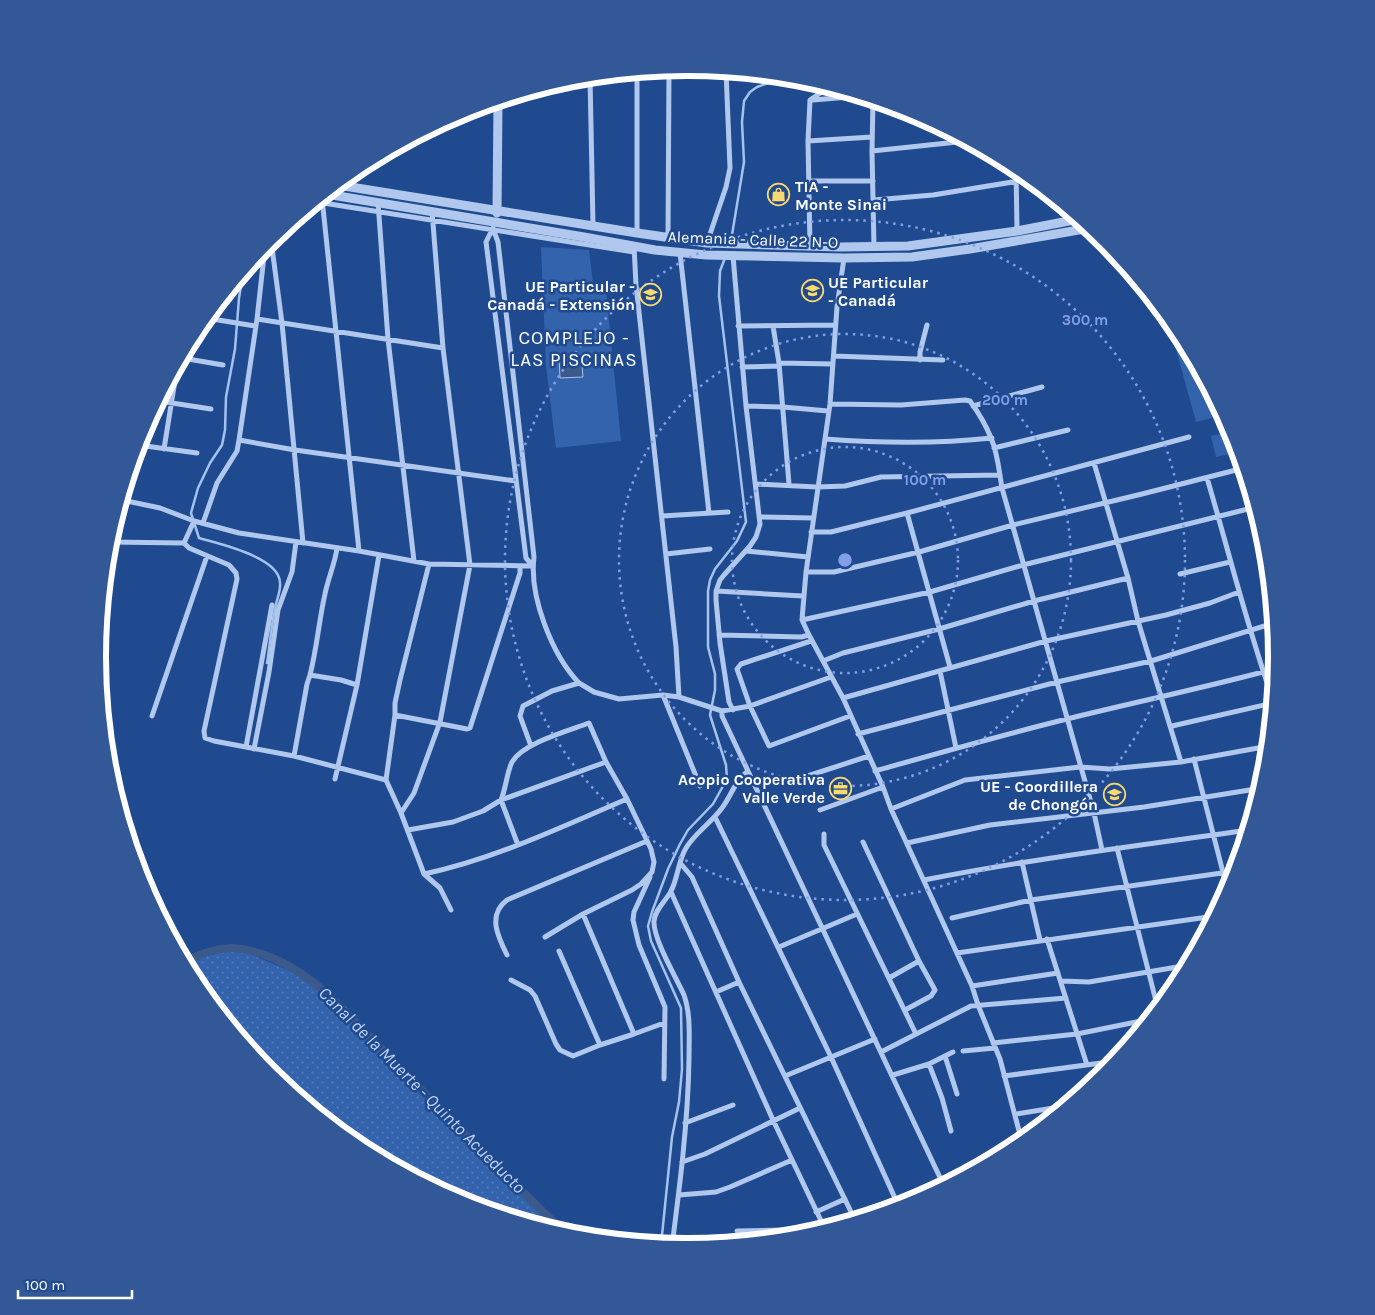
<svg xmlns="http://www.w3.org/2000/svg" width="1375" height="1315" font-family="Karla,sans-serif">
<defs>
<pattern id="park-dots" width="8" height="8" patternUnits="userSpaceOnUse" patternTransform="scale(1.25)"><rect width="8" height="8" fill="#3463ad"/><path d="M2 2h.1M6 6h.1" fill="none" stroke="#527ab9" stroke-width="1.8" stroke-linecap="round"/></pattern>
</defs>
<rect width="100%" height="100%" fill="#204a8f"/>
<path fill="#3463ad" d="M 541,247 L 589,250 L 594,292 L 606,291 L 621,441 L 556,448 L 546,366 Z
M 1184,340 L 1224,415 L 1196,422 L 1174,342 Z
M 1232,431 L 1239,452 L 1216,457 L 1211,436 Z"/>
<path fill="url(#park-dots)" d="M 238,949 L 309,979 L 566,1234 L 461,1202 L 359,1148 L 270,1074 L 197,985 L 185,963 L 188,960 Z"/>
<path fill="#3b598b" stroke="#a3c2ee" d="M 581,355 L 583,377 L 560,378 L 559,356 Z"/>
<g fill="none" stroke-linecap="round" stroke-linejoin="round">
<path stroke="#a3c2ee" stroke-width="2.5" d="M 731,241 L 744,162 L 742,122 L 744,101 L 750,92 L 757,87 L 785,77
M 243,274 L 239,298 L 235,349 L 226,397 L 225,430 L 222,445 L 210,463 L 198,488 L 191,513 L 199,538 C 219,544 280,557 280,583 C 281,591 276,601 275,609 C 271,627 270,645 267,663
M 661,1245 L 672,1137 L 679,1102 L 682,1069 L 681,1008 L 651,941 L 648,926 L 652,912 L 668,869 L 680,844 L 688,830 L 713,804 L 727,779 L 726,765 L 710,715 L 715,690 L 715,674 L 708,647 L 708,591 L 710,580 L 715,569 L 737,541 L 746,522 L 719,296 L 720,271 L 725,258"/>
<path stroke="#3b598b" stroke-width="8" d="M 185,962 C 217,944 240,944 275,959 C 323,980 360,1028 397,1065 C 453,1122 509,1179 566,1234"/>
<path stroke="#b0c8ed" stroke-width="5" d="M 590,77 L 593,225
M 813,100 L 861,96
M 873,100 L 872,151 L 874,247
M 873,107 L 890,106
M 808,141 L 872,137
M 872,151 L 967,141
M 1016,167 L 1017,231
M 809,181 L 873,181
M 350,186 L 351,174
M 322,198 L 359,551
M 874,200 L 933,195 L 1031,179
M 317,202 L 634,252
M 378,202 L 388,339 L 414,561
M 493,228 L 486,242 L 526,558 L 533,566
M 493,229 L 498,242 L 534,557 C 529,596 552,655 579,683
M 637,233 L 637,72
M 668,238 L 669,69
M 271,240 L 282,323 L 303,543
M 707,243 L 726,187 L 730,168 L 726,71
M 634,246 L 636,285 L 676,647 L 679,697
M 810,247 L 808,141 L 810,100 L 829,87
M 680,253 L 709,513
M 844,258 L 837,307 L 830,404 L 806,572 L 802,620 L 809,635 L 843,698 L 883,787 L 891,809 L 972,986 L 978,1005 L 1000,1059 L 1022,1142
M 206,318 L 255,326
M 257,319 L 443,348
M 738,326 L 835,325
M 773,326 L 779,363
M 834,356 L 943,360
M 182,358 L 223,365
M 920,360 L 920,352 L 927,325
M 742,367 L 779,366
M 159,401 L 211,409
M 830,404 L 901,405 L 965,400 L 970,401 C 978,412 986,425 991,438 C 998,454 999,471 1002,488 L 1094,813 L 1102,850
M 746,406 L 783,407 L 828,411
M 973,406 L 1042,387
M 825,439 C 880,443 936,444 992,438
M 239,440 L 295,450 L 516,481
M 138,445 L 197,453
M 994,448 L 1068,430
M 164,449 L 177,368
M 1094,463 L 1128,578 L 1138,621 L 1181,762
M 1207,478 C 1229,552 1247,627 1273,700
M 756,484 L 817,487 L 845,486 L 881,477 L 999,475
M 789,484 L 779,363 L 833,364
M 122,500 L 160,508 L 194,521 L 239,533 L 359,551 L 429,564 L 533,566
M 907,513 L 950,667
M 662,516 L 728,512
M 760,517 L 813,518
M 194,521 L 184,543 L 189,548 L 229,565 L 236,573 L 237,579 L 204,731 L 205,738 L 214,741 L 294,756 L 386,780
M 203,523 L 217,483 L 237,451 L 239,440 L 257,319 L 265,247
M 811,532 L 831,532 L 907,513 L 1189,437
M 109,542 L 184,543
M 746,551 L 808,557
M 666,554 L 710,549
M 429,564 L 400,680 L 395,703 L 395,715 L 386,780 L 401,813 L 424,874 L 440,888 L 451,910
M 806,572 L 834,572 L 919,552 L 1013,525 L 1142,494 L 1244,468
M 1180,574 L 1230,562
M 716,591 L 803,596
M 802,620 L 930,592 L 1023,565 L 1256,507
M 719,635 L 801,637 L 809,635
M 811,641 L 741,664 L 737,669 L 750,706 L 769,746 L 850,716
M 823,661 L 843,653 L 939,629 L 1034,601 L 1128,578
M 940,671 L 956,748
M 310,675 C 317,648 319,620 325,594 C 328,578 335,564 337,548
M 663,695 L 700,786
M 843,698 L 1046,641 L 1166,615 L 1210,603 L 1239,592
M 733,710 L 729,702 L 720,643 L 716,600 L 716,591 L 720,580 L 724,575 L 750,546 L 756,537 L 760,524 L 746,406 L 733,256
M 722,711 L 722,716 L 944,1186
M 395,715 L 467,729 L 470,728 L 520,573 L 520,566
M 152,716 L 207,556
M 1172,726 L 1273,703
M 858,734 L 1057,682 L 1151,661 L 1274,623
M 531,746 L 520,716 L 523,706 L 552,691 L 579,683 L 594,692 L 619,699 L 663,695 L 679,697 L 722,711 L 750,706 L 831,677
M 246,747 L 272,605
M 254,749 L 269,672 L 278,610 L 292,572 L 296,542
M 294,756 L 307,684 L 310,675 L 341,680 L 357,685
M 1194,759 L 1228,892
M 875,771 C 939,753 1002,735 1067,719 C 1132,703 1198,689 1263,672
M 335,779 L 357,685 L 379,555
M 789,782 L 869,756
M 891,809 L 965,780 L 1080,767 L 1110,769 L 1181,762 L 1269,746
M 820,810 L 883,787
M 401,813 L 414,793 L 440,722 L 470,565 L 443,348 L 432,211
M 715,817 L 831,1057 L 899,1207
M 408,830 L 453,822 L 483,811 L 501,800 L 606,762
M 824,834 L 824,845 L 916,1034
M 863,842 L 919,961 L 935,990 L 931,996 L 905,1010
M 907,843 L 990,825 L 1144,807 L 1262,788
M 518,845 L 501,800 C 506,788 507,772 512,762 C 523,743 568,731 589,723 L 606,762 L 627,799 L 651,849 L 654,862 L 652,872 L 641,884 L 632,890 L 583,914 L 545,937
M 1117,848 L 1158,1009
M 1022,862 L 1040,940
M 681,864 L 692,877 L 739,982 L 855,1220
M 424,874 C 495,859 561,827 627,799
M 650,877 L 634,912 L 633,920 L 639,945 L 665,1007 L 664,1079
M 924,880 C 1032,859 1140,845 1249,830
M 671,892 L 773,1120 L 825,1229
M 952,918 L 1031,900 L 1236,871
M 1047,939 L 1087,1065
M 779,947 L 857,914
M 559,951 L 600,1045 L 634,1034 L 583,914
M 957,953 L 1215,916
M 507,955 C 498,937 487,915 507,900 L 647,841
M 889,978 L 919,961
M 511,980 L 530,990 L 535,996 L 556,1044 L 560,1050 L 573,1056 L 600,1045
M 1061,981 L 1089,982 L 1189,965
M 972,986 L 1058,973
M 716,992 L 739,982
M 634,1034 L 664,1023
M 993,1043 L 1077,1034 L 1151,1019
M 963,1051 L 995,1048
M 881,1052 L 971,1006 L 1066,998
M 945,1056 L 957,1094
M 929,1064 L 942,1098 L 951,1131
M 893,1075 L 929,1064 L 953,1052
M 785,1076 L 875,1039
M 1004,1076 L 1116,1061
M 1016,1114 L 1066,1106
M 685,1123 L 733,1105
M 682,1162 L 705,1154 L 800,1108
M 679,1195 L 716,1192 L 730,1187 L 792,1160
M 816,1212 L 845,1199
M 737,1231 L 824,1229
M 672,1246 C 680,1184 688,1122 689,1059 C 689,1038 691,1015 684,995 C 676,977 653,939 654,921 C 655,909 666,901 671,891 C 678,878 678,861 686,848 C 694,834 712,822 722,808 C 731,796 736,779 748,771"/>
<path stroke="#b0c8ed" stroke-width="9" d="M 338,185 L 637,233 L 707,243 L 840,247 L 908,246 L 1017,231 L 1079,219
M 326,194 L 584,237 L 655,250 L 706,255 L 844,258 L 912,257 L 970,249 L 1090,228
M 497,213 L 498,101"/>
</g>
<g fill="none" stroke="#839eea" stroke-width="2.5" stroke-dasharray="2.5 5">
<circle cx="845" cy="560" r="113"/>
<circle cx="845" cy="560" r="226"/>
<circle cx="845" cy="560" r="340"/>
</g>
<defs>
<symbol id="shop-ring" viewBox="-11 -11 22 22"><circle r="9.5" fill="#204a8f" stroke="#fada70" stroke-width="1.5"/><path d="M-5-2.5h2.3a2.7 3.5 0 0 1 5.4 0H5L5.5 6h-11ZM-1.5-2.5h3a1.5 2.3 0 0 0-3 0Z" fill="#fada70"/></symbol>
<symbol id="school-ring" viewBox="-11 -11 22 22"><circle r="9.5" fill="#204a8f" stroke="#fada70" stroke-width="1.5"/><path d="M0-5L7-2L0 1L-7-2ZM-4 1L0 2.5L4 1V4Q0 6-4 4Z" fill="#fada70"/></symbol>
<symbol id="office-ring" viewBox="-11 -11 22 22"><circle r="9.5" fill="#204a8f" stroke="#fada70" stroke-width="1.5"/><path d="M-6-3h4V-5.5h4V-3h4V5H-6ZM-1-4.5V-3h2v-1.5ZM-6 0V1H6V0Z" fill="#fada70"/></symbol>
</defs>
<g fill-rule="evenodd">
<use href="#shop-ring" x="766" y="182" width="25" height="25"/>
<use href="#school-ring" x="800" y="278" width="25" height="25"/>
<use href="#school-ring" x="638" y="282" width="25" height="25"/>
<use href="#office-ring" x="828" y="776" width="25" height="25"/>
<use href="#school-ring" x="1102" y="782" width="25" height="25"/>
</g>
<g text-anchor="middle" stroke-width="5" stroke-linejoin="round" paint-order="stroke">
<g font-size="16" font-weight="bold" fill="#fff" stroke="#204a8f" text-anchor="end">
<text x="795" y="192" text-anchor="start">TIA -<tspan x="795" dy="18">Monte Sinai</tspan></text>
<text x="828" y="288" text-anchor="start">UE Particular<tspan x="828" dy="18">- Canadá</tspan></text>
<text x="635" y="292">UE Particular -<tspan x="635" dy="18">Canadá - Extensión</tspan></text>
<text x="825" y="785">Acopio Cooperativa<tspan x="825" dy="18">Valle Verde</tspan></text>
<text x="1098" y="792">UE - Coordillera<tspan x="1098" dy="18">de Chongón</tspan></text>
</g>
<g font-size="16" fill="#fff" stroke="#204a8f">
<text transform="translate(753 239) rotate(2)" y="6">Alemania - Calle 22 N-O</text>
</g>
<g font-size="18" font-style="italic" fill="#bcd2f4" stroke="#204a8f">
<text transform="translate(422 1090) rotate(45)" y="6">Canal de la Muerte - Quinto Acueducto</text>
</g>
<g font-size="19" letter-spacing="1" fill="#fff" stroke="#204a8f">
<text x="574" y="344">COMPLEJO -<tspan x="574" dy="22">LAS PISCINAS</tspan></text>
</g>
</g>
<path d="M0 0H1375V1315H0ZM106 657a581 581 0 1 1 1162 0a581 581 0 1 1-1162 0Z" fill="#325898" fill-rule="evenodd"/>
<path fill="none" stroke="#fff" stroke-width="6" d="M106 657a581 581 0 1 1 1162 0a581 581 0 1 1-1162 0Z"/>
<circle cx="845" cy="560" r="8" fill="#839eea" stroke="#204a8f" stroke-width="2.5"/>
<g font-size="15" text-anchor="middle" font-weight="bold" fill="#839eea" stroke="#204a8f" stroke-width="5" stroke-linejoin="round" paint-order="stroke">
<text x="1085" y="325">300 m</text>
<text x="1005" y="405">200 m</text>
<text x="925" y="485">100 m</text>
</g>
<path d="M18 1290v8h114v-8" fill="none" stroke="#ffffff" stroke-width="2.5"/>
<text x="25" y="1290" font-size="15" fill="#ffffff" stroke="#204a8f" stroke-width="4" paint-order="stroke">100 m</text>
</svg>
